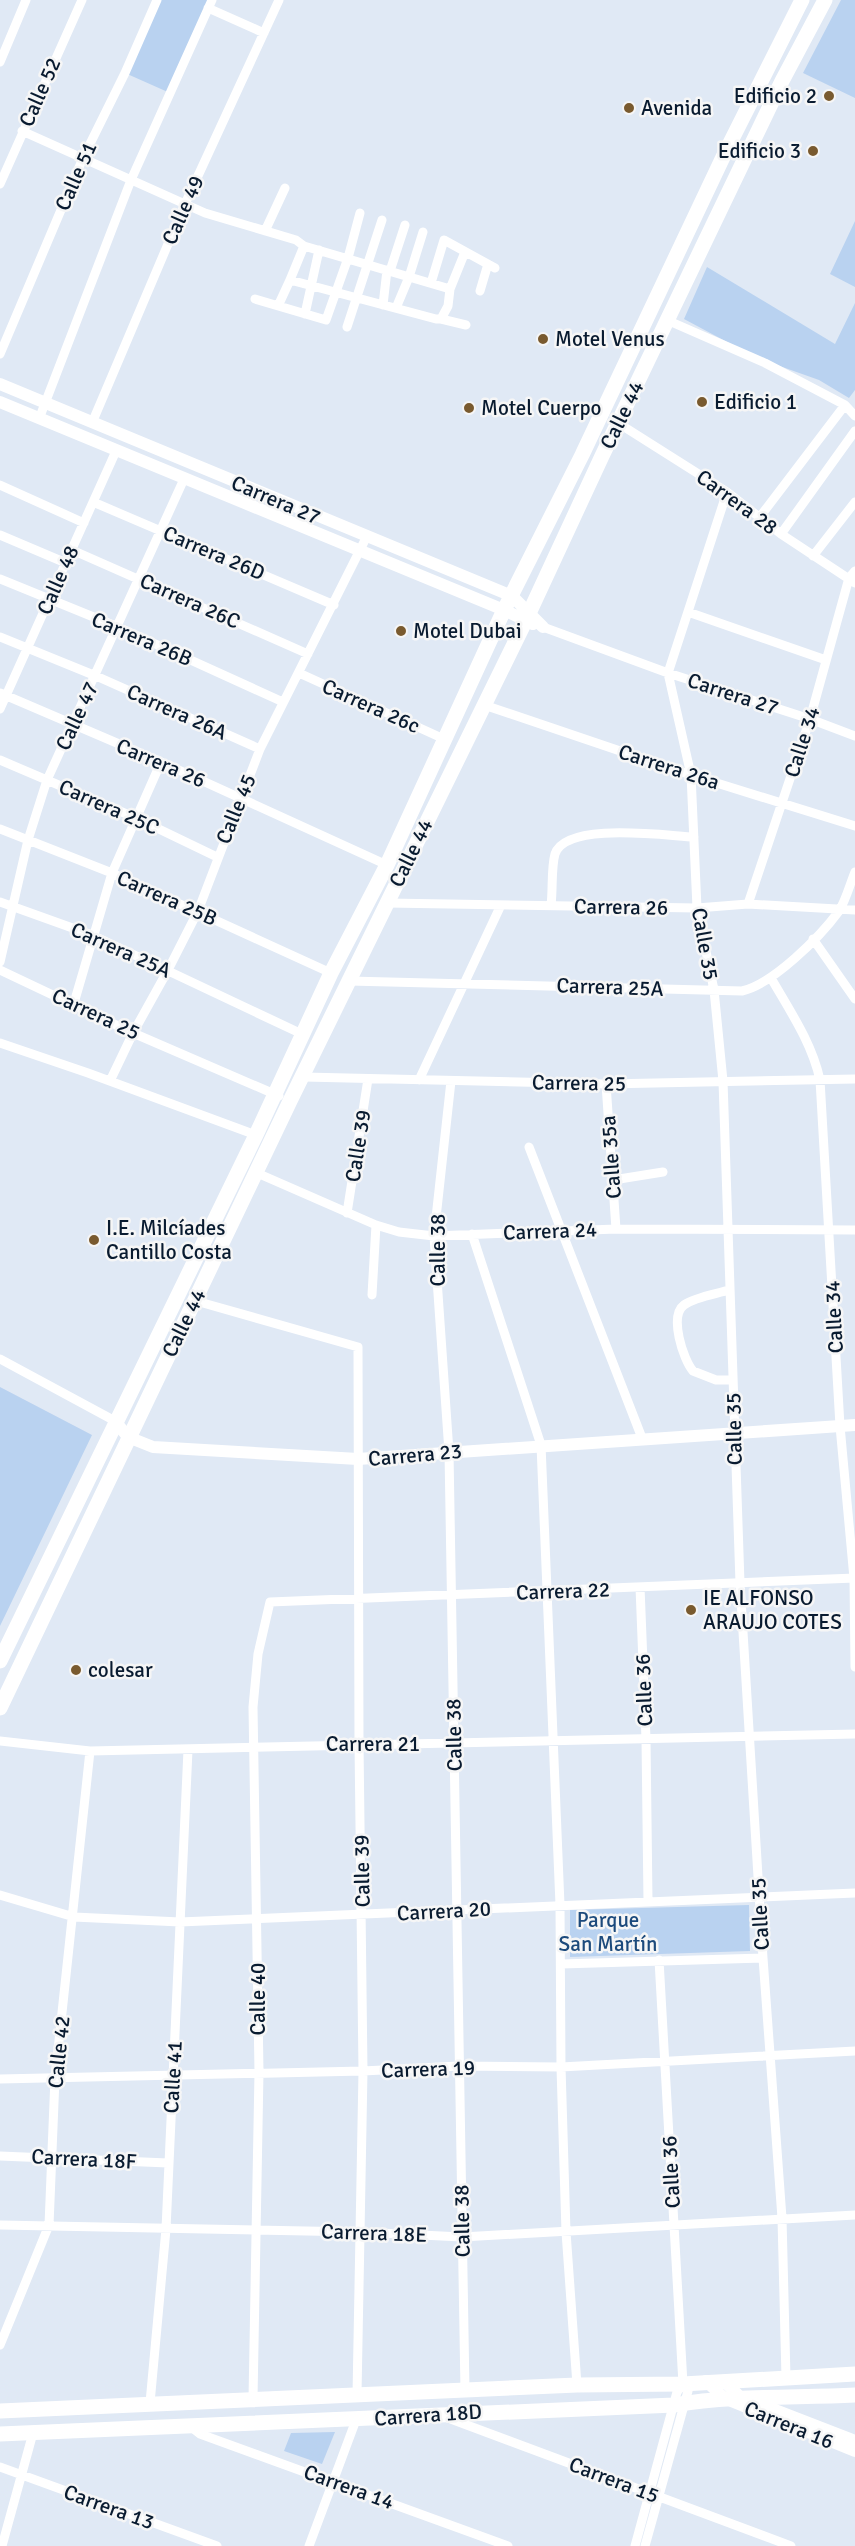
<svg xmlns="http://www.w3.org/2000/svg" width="855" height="2546" font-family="Signika,sans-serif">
<rect width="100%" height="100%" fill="#e0e9f5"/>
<path fill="#b9d2f0" d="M 156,0 L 212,0 L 170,93 L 125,73 Z
M 841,0 L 855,0 L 855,98 L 803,73 Z
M 855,221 L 855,287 L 830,274 Z
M 707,267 L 835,344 L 855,303 L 855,390 L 849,398 L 819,380 L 757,358 L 684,319 Z
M 0,1387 L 92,1435 L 0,1626 Z
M 749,1905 L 750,1951 L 570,1957 L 570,1910 Z
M 335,2432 L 322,2464 L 284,2451 L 291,2433 Z"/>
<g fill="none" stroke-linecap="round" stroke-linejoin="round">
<path stroke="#fff" stroke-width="9" d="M 208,8 L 264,33
M 0,62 L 26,0
M 22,131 L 205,213 L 296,240 L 304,246 L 450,289 L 448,306 L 441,319 L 436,319 L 290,280 L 304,246
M 0,184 L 82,0
M 265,231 L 285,188
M 390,271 L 405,225
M 431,283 L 444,240 L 495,268
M 450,289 L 465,252
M 480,291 L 488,264
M 255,299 L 326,320 L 348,258 L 360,213
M 383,305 L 387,270
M 278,306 L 290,280
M 396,308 L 409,277 L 423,232
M 305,314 L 319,250
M 441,319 L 466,325
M 669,321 L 765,363 L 845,405 L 855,416
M 347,327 L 382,220
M 0,354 L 83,158 L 125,73 L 157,0
M 39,419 L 131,180 L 212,0
M 92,423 L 185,204 L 279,0
M 618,423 L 727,492 L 781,534 L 855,583
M 0,485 L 84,523
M 727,492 L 668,673 L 691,775 L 697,908 L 714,990 L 723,1081 L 740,1583 L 763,1958 L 782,2218 L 786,2378
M 93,502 L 334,605
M 759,518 L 845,405
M 781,534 L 855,431
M 0,535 L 66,563
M 72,550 L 308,654
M 813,556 L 855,502
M 0,579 L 118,627 L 283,702
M 688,612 L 826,660
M 543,627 L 668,673 L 810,719 L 855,736
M 0,637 L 96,676 L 260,749
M 299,673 L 444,739
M 0,693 L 161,762 L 387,865
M 484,705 L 691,775 L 855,826
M 0,709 L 116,451
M 0,760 L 136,818 L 217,857
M 0,829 L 112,873 L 331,973
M 0,902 L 92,935 L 304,1035
M 387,903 L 697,908 L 748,904 L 855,910
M 748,904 L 810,719 L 849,578 L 855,571
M 551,905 C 553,890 551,868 555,854 C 566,821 667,836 694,837
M 813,939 L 855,999
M 0,962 L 28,840 L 47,780 L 184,479
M 0,970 L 133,1033 L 279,1096
M 771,978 C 790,1011 812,1043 820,1080 L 840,1426 L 854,1578 L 855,1667
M 349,981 L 742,991 C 773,984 820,937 839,911 C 846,900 850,884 855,872
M 74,1003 L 112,873 L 161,762
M 0,1043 L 88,1073 L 256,1135
M 304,1077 L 606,1084 L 855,1079
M 419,1080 L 501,905
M 110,1081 L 133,1033 L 168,970 L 198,911 L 260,749 L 366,538
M 451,1081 L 434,1236 L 449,1452 L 465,2391
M 606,1084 L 616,1229
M 529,1147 L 642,1438
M 257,1173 L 376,1225 L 399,1232 L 434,1236 L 616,1229 L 855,1230
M 613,1180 L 663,1172
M 347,1213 L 368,1079
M 472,1234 L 541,1445 L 560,1905 L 561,2067 L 566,2232 L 577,2385
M 729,1290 C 716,1294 695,1297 684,1305 C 669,1316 683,1359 693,1371 L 716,1380 L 733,1380
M 372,1295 L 376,1225
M 196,1301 L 358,1347 L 359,1743 L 363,2071 L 357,2395
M 0,1359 L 115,1421
M 640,1587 L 646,1739 L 648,1901
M 0,1741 L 90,1751 L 855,1734
M 0,1895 L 74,1917 L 180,1922 L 855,1893
M 561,1964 L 763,1958
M 0,2079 L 363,2071 L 459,2066 L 561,2067 L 855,2051
M 0,2156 L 168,2163
M 0,2225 L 359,2232 L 462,2237 L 855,2215
M 0,2345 L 49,2225 L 55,2078 L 90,1751
M 253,2399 L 259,2072 L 253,1707 L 258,1654 L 270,1602 L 855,1578
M 150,2403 L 166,2229 L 188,1750
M 448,2418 L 791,2546
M 191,2427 L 200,2434 L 508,2546
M 0,2467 L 217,2546
M 2,2546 L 33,2433
M 309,2546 L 356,2420
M 635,2546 L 677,2392 L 683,2384
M 645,2546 L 688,2391 L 683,2384 L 659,1960"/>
<path stroke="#fff" stroke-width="12" d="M 0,384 L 512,596 L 543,627
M 0,402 L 504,610 L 533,624
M 115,1421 L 128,1437 L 153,1447 L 358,1459 L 855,1425
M 706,2381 L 724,2398 L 855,2451
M 724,2381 L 739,2396 L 855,2441"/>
<path stroke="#fff" stroke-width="15" d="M 0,1661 L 256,1135 L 331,973 L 387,865 L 504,610 L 582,455 L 724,155 L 802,0
M 0,1708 L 290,1101 L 525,622 L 602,456 L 782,81 L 825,0
M 0,2411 L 577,2385 L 683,2384 L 855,2374
M 0,2434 L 674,2405 C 733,2395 795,2398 855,2395"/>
</g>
<g fill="#795a2f" stroke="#f6f6f6" stroke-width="2">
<circle cx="829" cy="96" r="6"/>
<circle cx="629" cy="108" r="6"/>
<circle cx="813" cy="151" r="6"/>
<circle cx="543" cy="339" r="6"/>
<circle cx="702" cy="402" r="6"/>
<circle cx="469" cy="408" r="6"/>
<circle cx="401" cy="631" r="6"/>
<circle cx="94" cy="1240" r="6"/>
<circle cx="691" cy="1610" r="6"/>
<circle cx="76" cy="1670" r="6"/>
</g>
<g text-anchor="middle" stroke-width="5" stroke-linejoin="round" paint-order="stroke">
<g font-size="21" fill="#091b30" stroke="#f6f6f6">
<text transform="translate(40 92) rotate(-66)" y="7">Calle 52</text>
<text transform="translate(76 176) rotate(-66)" y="7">Calle 51</text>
<text transform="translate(183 210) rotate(-66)" y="7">Calle 49</text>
<text transform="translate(622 415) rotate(-64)" y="7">Calle 44</text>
<text transform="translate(276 500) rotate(23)" y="7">Carrera 27</text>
<text transform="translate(737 502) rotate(36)" y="7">Carrera 28</text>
<text transform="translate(214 553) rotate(23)" y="7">Carrera 26D</text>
<text transform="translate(58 580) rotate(-66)" y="7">Calle 48</text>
<text transform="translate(190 601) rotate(24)" y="7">Carrera 26C</text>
<text transform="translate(142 639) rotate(23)" y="7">Carrera 26B</text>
<text transform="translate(733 694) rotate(18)" y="7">Carrera 27</text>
<text transform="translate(371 706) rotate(24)" y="7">Carrera 26c</text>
<text transform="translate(177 712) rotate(24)" y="7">Carrera 26A</text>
<text transform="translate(77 716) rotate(-65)" y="7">Calle 47</text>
<text transform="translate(802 742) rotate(-72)" y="7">Calle 34</text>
<text transform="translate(161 763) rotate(23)" y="7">Carrera 26</text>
<text transform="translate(669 767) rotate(18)" y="7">Carrera 26a</text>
<text transform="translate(109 807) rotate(24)" y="7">Carrera 25C</text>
<text transform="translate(236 809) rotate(-68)" y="7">Calle 45</text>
<text transform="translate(411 853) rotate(-64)" y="7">Calle 44</text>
<text transform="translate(167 898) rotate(24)" y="7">Carrera 25B</text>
<text transform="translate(621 907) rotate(1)" y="7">Carrera 26</text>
<text transform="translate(705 944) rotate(80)" y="7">Calle 35</text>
<text transform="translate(121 950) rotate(24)" y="7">Carrera 25A</text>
<text transform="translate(610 987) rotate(2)" y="7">Carrera 25A</text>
<text transform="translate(96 1014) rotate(25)" y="7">Carrera 25</text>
<text transform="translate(579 1083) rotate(1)" y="7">Carrera 25</text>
<text transform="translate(358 1146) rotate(-81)" y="7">Calle 39</text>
<text transform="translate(611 1157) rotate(-94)" y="7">Calle 35a</text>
<text transform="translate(550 1231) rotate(-2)" y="7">Carrera 24</text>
<text transform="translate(438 1250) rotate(-90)" y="7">Calle 38</text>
<text transform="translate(834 1317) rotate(-93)" y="7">Calle 34</text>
<text transform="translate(184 1323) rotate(-64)" y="7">Calle 44</text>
<text transform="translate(734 1429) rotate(-91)" y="7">Calle 35</text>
<text transform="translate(415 1455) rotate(-5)" y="7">Carrera 23</text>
<text transform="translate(563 1591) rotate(-2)" y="7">Carrera 22</text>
<text transform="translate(644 1690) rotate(-92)" y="7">Calle 36</text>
<text transform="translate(454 1735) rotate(-91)" y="7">Calle 38</text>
<text x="373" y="1751">Carrera 21</text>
<text transform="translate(362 1871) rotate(-91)" y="7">Calle 39</text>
<text transform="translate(444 1911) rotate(-3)" y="7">Carrera 20</text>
<text transform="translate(760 1914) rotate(-93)" y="7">Calle 35</text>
<text transform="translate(258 1999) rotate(-90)" y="7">Calle 40</text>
<text transform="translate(59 2052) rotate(-84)" y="7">Calle 42</text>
<text transform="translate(428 2069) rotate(-2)" y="7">Carrera 19</text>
<text transform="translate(173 2077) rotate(-87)" y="7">Calle 41</text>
<text transform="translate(84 2159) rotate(3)" y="7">Carrera 18F</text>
<text transform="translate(671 2172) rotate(-93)" y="7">Calle 36</text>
<text transform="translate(462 2221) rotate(-91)" y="7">Calle 38</text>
<text transform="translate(374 2233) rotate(2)" y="7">Carrera 18E</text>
<text transform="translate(428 2415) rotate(-4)" y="7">Carrera 18D</text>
<text transform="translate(789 2425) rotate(22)" y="7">Carrera 16</text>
<text transform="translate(614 2480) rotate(21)" y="7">Carrera 15</text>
<text transform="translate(349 2487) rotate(20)" y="7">Carrera 14</text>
<text transform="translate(109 2507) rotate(20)" y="7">Carrera 13</text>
</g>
<g font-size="21" fill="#091b30" stroke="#f6f6f6" text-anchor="start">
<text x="817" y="103" text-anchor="end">Edificio 2</text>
<text x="641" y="115">Avenida</text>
<text x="801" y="158" text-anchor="end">Edificio 3</text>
<text x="555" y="346">Motel Venus</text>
<text x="714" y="409">Edificio 1</text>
<text x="481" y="415">Motel Cuerpo</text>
<text x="413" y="638">Motel Dubai</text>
<text x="106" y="1235">I.E. Milcíades<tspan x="106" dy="24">Cantillo Costa</tspan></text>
<text x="703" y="1605">IE ALFONSO<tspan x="703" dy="24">ARAUJO COTES</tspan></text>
<text x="88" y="1677">colesar</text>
</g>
<g font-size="21" fill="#1c4a7c" stroke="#f6f6f6">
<text x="608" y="1927">Parque<tspan x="608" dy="24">San Martín</tspan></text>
</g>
</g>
</svg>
